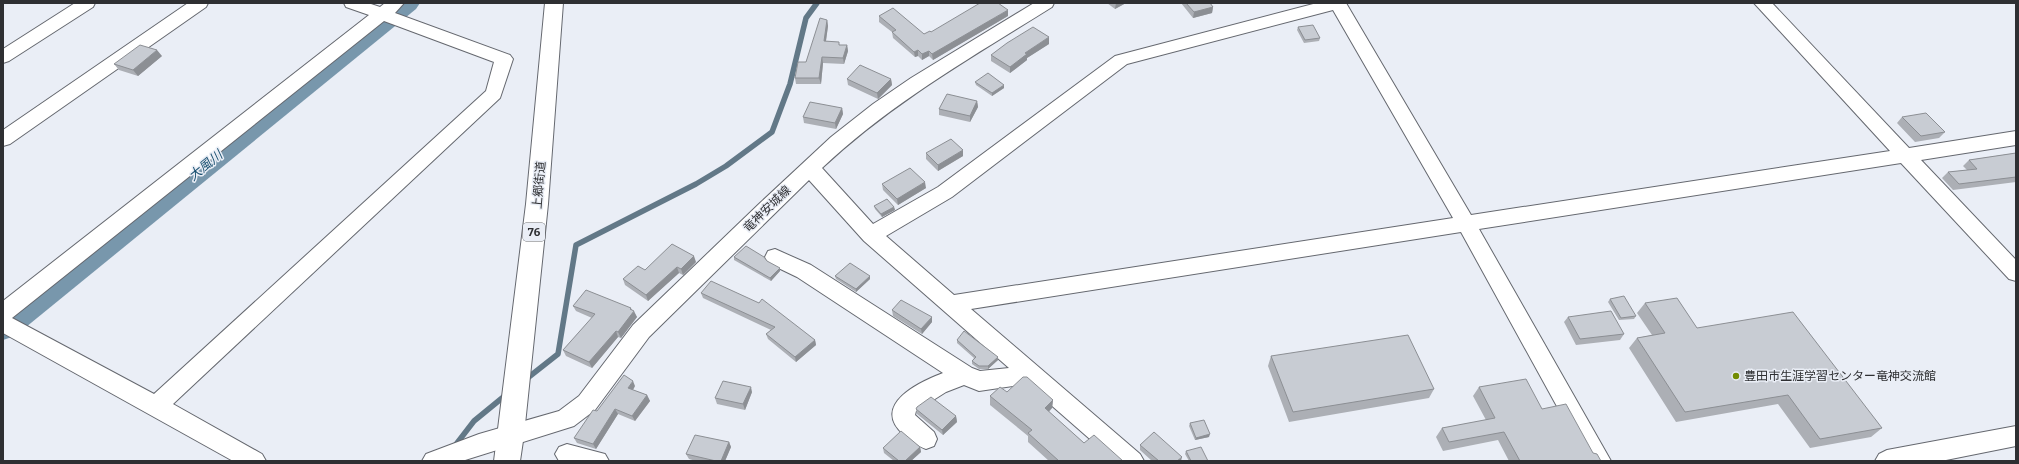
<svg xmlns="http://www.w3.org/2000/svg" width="2019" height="464" font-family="Bitter,'Noto Sans JP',serif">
<rect width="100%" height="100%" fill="#eaeef6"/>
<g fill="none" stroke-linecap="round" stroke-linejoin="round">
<path stroke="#627887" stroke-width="5.5" d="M 525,380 L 558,354 L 576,245 L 696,184 L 726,166 L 772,132 L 790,84 L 806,18 L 817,3
M 454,447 L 474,421 L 507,394"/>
<path fill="#7897ac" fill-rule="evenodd" d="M 390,3 L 420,3 L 416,9 L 15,336 L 3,340 L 3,306 Z"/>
<defs>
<path id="minor" d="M 75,3 L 95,3 L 93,7 L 9,61 L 3,63 L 3,49 Z
M 188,3 L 208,3 L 206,7 L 10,144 L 3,146 L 3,130 Z
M 344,3 L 368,3 L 380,7 L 385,3 L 404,3 L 395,13 L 510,55 L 513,59 L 500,98 L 173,404 L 262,454 L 266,461 L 233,461 L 3,333 L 3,301 L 369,15 L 346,7 ZM 384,21 L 494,62 L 486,91 L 154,394 L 12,318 Z
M 1034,3 L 1054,3 L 1052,7 C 972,57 891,103 822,168 L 873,224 L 938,187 L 1115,56 L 1317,3 L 1346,3 L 1471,215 L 1890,151 L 1754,3 L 1772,3 L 1909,148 L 2016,131 L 2016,145 L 1921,160 L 2016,260 L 2016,281 L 2009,279 L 1901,163 L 1479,229 L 1611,461 L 1587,461 L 1461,232 L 971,309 L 1140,454 L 1144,461 L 1115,461 L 1027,384 L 979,391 L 964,385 L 946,392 L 916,411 L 915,415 L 934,432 L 937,439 L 934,446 L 926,449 C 917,446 911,440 903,434 C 871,405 919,382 943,373 L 797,277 L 768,263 L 765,257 L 768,251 L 775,249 L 811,265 L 972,368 L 980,371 L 1009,368 L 864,241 L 809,180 L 649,337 L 595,410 L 574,426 L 462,461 L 422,461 L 426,454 L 479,434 L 559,411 L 579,396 L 633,325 L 759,204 L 831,137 L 873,104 L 911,78 ZM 1333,10 L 1453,218 L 954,295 L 886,236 L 952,197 L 1127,64 Z
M 2016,426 L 2016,446 L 1941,461 L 1875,461 L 1879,454 L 1887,450 Z
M 567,444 L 605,454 L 609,461 L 559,461 L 555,454 L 559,447 Z"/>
<path id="major" d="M 545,3 L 563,3 L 548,204 L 524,434 L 520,461 L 494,461 L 526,204 Z"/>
</defs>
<use href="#minor" stroke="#65686f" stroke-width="2"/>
<use href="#major" stroke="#65686f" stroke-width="2"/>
<use href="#minor" fill="#fff" fill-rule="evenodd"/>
<use href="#major" fill="#fff" fill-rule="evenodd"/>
</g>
<path fill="#acafb5" d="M 1107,3 L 1126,3 L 1115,9 Z
M 1181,3 L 1210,3 L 1213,7 L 1212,13 L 1193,18 Z
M 879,16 L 924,34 L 1008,16 L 933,60 L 929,56 L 922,60 L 918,56 L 915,57 L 893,38 L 892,32 L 879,22 Z
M 827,20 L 828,26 L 826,41 L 840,45 L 847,45 L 848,51 L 844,64 L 823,63 L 821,84 L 796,84 L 795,78 L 806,62 Z
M 1298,27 L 1320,38 L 1319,41 L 1304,43 L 1297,30 Z
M 1049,44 L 1027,58 L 1027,60 L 1010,73 L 991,61 L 991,55 Z
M 162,56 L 138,76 L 119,70 L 114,64 Z
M 847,79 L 891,79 L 892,85 L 878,99 L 848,85 Z
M 975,82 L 1004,88 L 992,96 L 976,85 Z
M 977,101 L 978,107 L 970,122 L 939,115 L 939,109 Z
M 842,108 L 843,114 L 836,129 L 804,123 L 803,117 Z
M 1902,117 L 1945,132 L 1939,138 L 1915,142 L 1897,123 Z
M 926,153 L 963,156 L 938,171 L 926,159 Z
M 2016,153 L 2016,182 L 1953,190 L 1942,178 L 1948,172 L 1967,170 L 1963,166 L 1969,160 Z
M 882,184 L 926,188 L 898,205 L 883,190 Z
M 874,206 L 894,207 L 895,210 L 882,217 L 875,209 Z
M 734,257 L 767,261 L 780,271 L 771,281 L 734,260 Z
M 696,262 L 683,275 L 679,273 L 648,301 L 625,285 L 623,279 L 645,270 Z
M 835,276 L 870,279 L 856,292 L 836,279 Z
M 701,293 L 759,303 L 815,340 L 816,345 L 796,362 L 768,339 L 766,334 L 771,330 L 703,298 Z
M 1610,299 L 1636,316 L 1634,319 L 1619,320 L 1608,302 Z
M 1645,303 L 1697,328 L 1882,428 L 1871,437 L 1810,448 L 1778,404 L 1676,422 L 1629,348 L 1637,338 L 1652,335 L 1637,313 Z
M 573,306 L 632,310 L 637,317 L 621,338 L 618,337 L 592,368 L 566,356 L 563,350 L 592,318 L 576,311 Z
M 892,310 L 932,322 L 922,334 L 893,316 Z
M 1568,317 L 1624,334 L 1620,340 L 1576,345 L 1564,322 Z
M 957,340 L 998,357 L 998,360 L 988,369 L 979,369 L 972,364 L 972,361 L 974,358 L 957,343 Z
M 1271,356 L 1434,389 L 1429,398 L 1289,422 L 1268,366 Z
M 635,386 L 633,390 L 647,395 L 650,401 L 635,421 L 618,414 L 596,449 L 577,443 L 574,438 L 597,411 Z
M 1479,387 L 1542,409 L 1601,461 L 1509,461 L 1498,440 L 1443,451 L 1436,437 L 1442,428 L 1486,420 L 1473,396 Z
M 752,392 L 745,410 L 717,404 L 715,398 Z
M 1007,392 L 1053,400 L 1052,408 L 1049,412 L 1084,443 L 1123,461 L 1049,461 L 1028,442 L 1028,436 L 990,405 L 990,396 Z
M 916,409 L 956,416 L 957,422 L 943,435 L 917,414 Z
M 1190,423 L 1209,437 L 1195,440 L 1189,426 Z
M 729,442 L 731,447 L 725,461 L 696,461 L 689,459 L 686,454 Z
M 1140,445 L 1181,461 L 1152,461 L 1140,450 Z
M 920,447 L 921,452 L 911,461 L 894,461 L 884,453 L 883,448 Z
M 1186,451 L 1208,461 L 1189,461 L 1185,454 Z"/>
<path fill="#8c8f94" d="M 1116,3 L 1126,3 L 1115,9 Z
M 1213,7 L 1212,13 L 1193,18 L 1194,12 Z
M 1008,10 L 1008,16 L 933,60 L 932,54 Z
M 827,20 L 828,26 L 825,47 L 824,41 Z
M 1049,37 L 1049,44 L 1027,58 L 1027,60 L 1010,73 L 1010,67 L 1025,53 Z
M 847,45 L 848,51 L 844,64 L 843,58 Z
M 157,50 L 162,56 L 138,76 L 133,70 Z
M 918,50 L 918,56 L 915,57 L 914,52 Z
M 929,51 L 929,56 L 922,60 L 922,54 Z
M 822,57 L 823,63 L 821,84 L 819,78 Z
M 891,79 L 892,85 L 878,99 L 877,93 Z
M 1004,85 L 1004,88 L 992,96 L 992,93 Z
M 977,101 L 978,107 L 970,122 L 970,116 Z
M 842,108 L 843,114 L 836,129 L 835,123 Z
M 963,150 L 963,156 L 938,171 L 938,165 Z
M 925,182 L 926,188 L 898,205 L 897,199 Z
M 894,207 L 895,210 L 882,217 L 881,214 Z
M 694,256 L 696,262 L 683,275 L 681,269 Z
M 677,267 L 679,273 L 648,301 L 646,295 Z
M 780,268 L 780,271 L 771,281 L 770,278 Z
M 870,276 L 870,279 L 856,292 L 856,289 Z
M 631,308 L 633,313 L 634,311 L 637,317 L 621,338 L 618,332 L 630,309 Z
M 932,317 L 932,322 L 922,334 L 921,329 Z
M 616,331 L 618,337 L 592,368 L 589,362 Z
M 815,340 L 816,345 L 796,362 L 795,357 Z
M 998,357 L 998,360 L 988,369 L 988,366 Z
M 633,381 L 635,386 L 631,393 L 628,388 Z
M 751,387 L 752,392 L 745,410 L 743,404 Z
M 647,395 L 650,401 L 635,421 L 632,416 Z
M 1053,400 L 1052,408 L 1044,416 L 1045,408 Z
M 615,409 L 618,414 L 596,449 L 593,444 Z
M 956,416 L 957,422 L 943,435 L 942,430 Z
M 1210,434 L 1209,437 L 1195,440 L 1196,438 Z
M 729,442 L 731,447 L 725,461 L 721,461 Z
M 920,447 L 921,452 L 911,461 L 905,461 Z
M 1182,457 L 1181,461 L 1177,461 Z"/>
<path fill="#c8ccd3" stroke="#8c8f94" d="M 980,3 L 998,3 L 1008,10 L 932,54 L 929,51 L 922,54 L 918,50 L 914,52 L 892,32 L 896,30 L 879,16 L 893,8 L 924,34 L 930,31 L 931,32 Z
M 1186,3 L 1210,3 L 1213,7 L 1194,12 Z
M 820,18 L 827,20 L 824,41 L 839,42 L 839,45 L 847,45 L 843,58 L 822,57 L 819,78 L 795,78 L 798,62 L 806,62 Z
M 1313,25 L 1320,38 L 1305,40 L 1298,27 Z
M 1033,27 L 1049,37 L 1025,53 L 1027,54 L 1010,67 L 991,55 L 1007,43 Z
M 140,45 L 157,50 L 133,70 L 114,64 Z
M 860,65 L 891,79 L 877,93 L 847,79 Z
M 988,73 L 1004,85 L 992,93 L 975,82 Z
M 947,94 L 977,101 L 970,116 L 939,109 Z
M 810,102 L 842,108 L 835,123 L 803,117 Z
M 1926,113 L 1945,132 L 1921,136 L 1902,117 Z
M 951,139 L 963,150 L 938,165 L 926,153 Z
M 2016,153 L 2016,177 L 1959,184 L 1948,172 L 1977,169 L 1969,160 Z
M 910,168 L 925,182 L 897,199 L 882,184 Z
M 887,199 L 894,207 L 881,214 L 874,206 Z
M 672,244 L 694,256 L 681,269 L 677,267 L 646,295 L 623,279 L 638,266 L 645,270 Z
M 746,246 L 764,257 L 767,261 L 780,268 L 770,278 L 734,257 Z
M 850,263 L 870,276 L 856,289 L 835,276 Z
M 711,281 L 759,303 L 762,299 L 815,340 L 795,357 L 766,334 L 775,327 L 701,293 Z
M 586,290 L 631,308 L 630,309 L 634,311 L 618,332 L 616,331 L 589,362 L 563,350 L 595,314 L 573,306 Z
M 1624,296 L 1636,316 L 1621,318 L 1610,299 Z
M 1677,298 L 1697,328 L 1793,312 L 1882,428 L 1820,439 L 1788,395 L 1685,412 L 1637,338 L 1665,333 L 1645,303 Z
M 901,300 L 932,317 L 921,329 L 892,310 Z
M 1611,311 L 1624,334 L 1580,339 L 1568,317 Z
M 964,331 L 998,357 L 988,366 L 979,366 L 972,361 L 976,357 L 957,340 Z
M 1408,335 L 1434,389 L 1293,412 L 1271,356 Z
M 624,375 L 633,381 L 628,388 L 647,395 L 632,416 L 615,409 L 593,444 L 574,438 L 593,410 L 597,411 Z
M 1023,377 L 1027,377 L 1053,400 L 1045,408 L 1084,443 L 1094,435 L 1123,461 L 1059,461 L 1028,433 L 1032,430 L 990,396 L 1000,387 L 1007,392 Z
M 1526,379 L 1542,409 L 1566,404 L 1593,453 L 1597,454 L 1601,461 L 1520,461 L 1504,432 L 1449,442 L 1442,428 L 1495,418 L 1479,387 Z
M 723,381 L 751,387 L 743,404 L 715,398 Z
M 931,397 L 956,416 L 942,430 L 916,409 L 917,407 Z
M 1204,420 L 1210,434 L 1196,438 L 1190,423 Z
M 901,431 L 920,447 L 905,461 L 899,461 L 883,448 Z
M 1154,432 L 1182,457 L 1177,461 L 1159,461 L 1140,445 Z
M 695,435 L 729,442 L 721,461 L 716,461 L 686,454 Z
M 1201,447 L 1208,461 L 1191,461 L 1186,451 Z"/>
<circle fill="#728c01" stroke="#eaeef6" stroke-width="1.5" cx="1736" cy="376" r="4"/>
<g text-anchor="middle" stroke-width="3" stroke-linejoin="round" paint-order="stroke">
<rect fill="#eaeef6" stroke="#66686d" stroke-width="1" x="523" y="223" width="22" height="18" rx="3"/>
<g font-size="11" font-weight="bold" fill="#2e2f32">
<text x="534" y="236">76</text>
</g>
<g font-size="12" fill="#2e2f32" stroke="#eaeef6">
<text transform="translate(539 185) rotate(-85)" y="4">上郷街道</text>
<text transform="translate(767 209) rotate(-44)" y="4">竜神安城線</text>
</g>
<g font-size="12" fill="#2e2f32" stroke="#eaeef6" text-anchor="start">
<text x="1744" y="380">豊田市生涯学習センター竜神交流館</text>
</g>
<g font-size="13" font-style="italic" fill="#1a5070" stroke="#eaeef6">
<text transform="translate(205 165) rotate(-39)" y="5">大風川</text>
</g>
</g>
<rect width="2019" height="464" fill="none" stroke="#2e2f32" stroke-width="8"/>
</svg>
